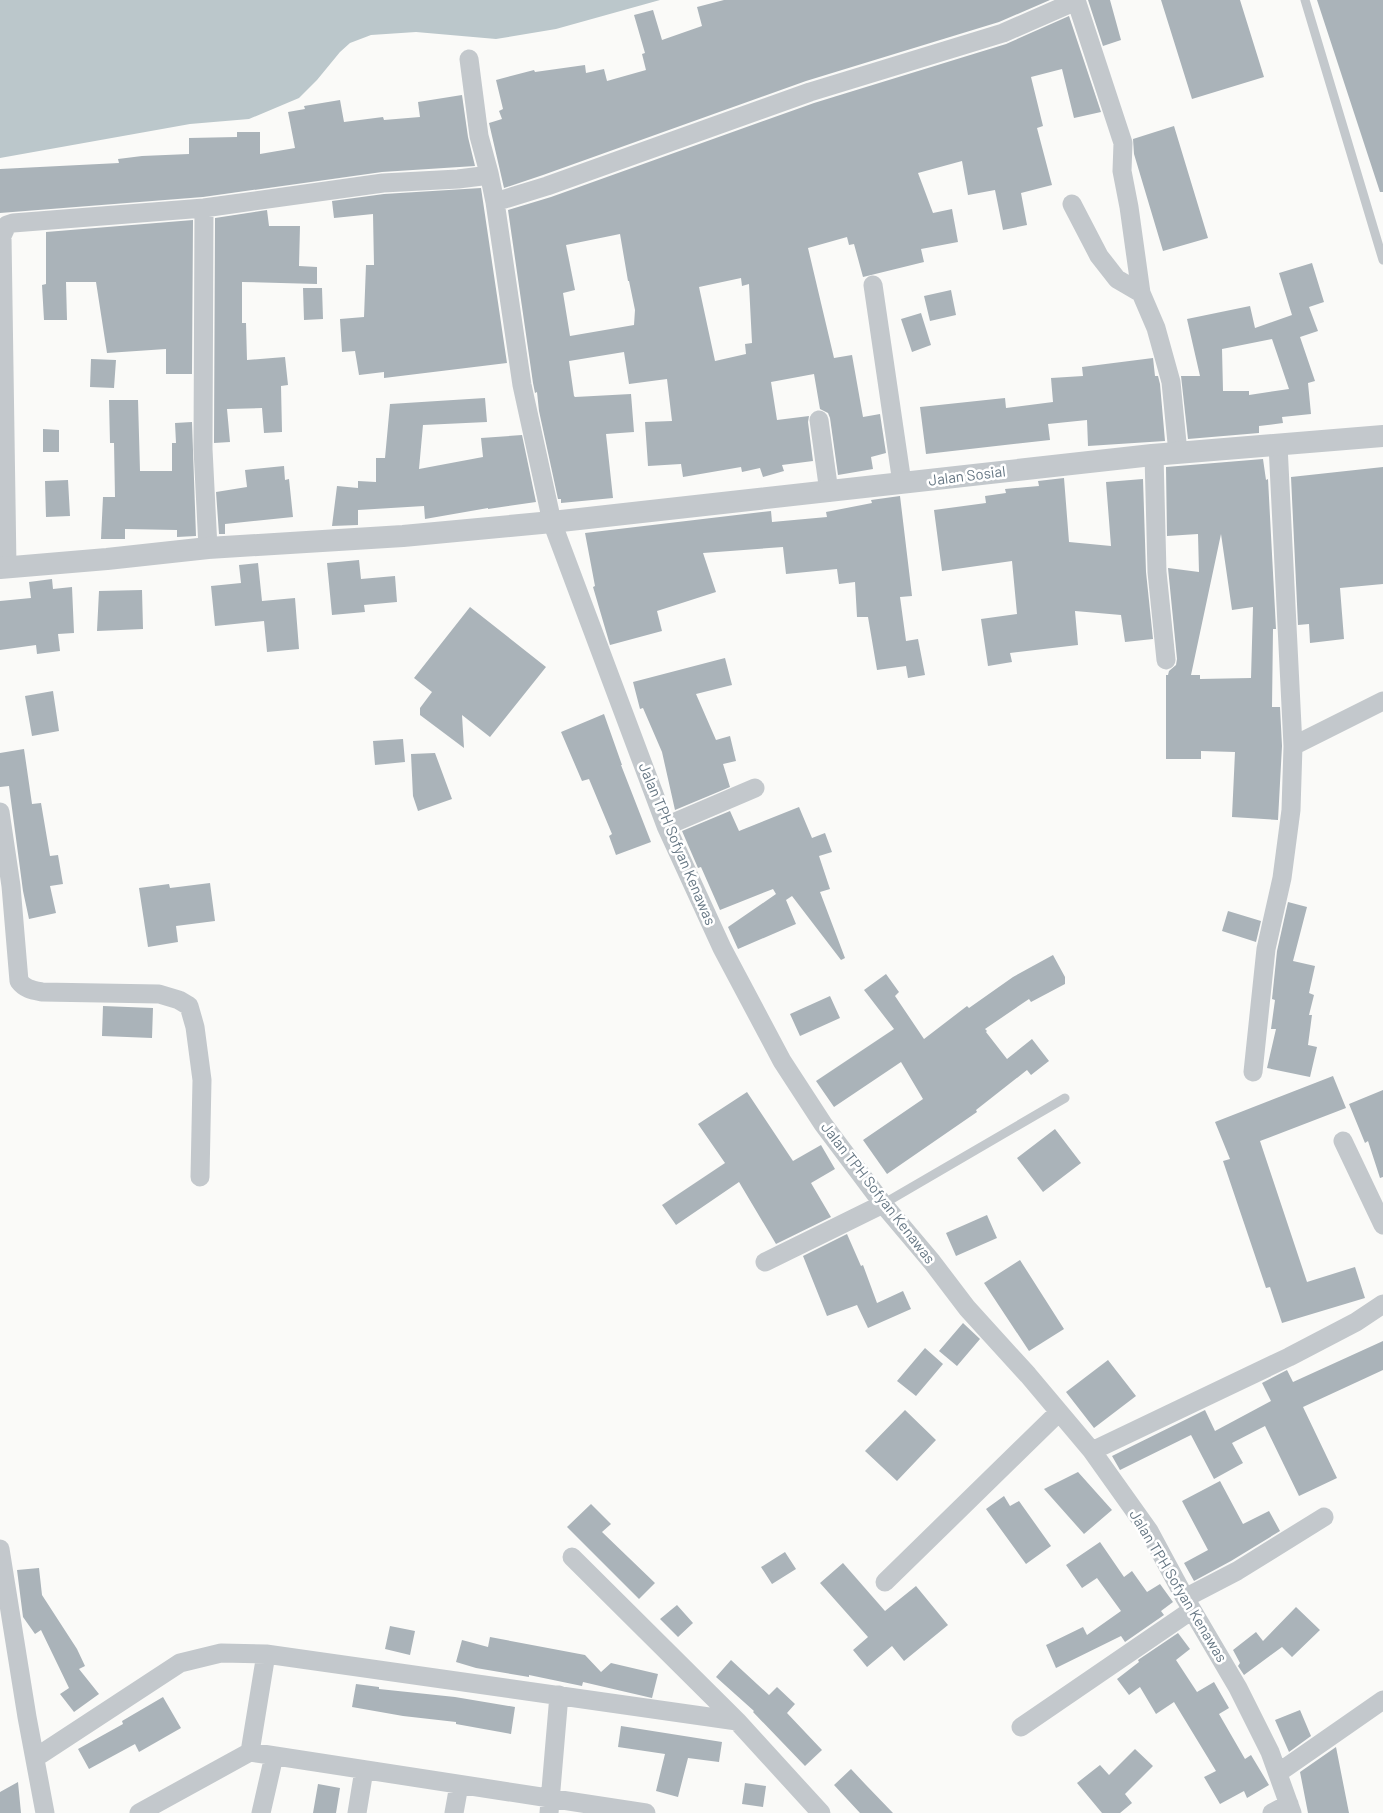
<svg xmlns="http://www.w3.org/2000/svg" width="1383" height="1813" font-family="Barlow,sans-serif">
<rect width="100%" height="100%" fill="#fafaf8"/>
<path fill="#bbc7cb" d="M 0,0 L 660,0 L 556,29 L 496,39 L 416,32 L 371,35 L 350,43 L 340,52 L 317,80 L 299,98 L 249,119 L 190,124 L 0,158 Z"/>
<path fill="#aab3b9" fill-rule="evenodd" d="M 724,0 L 1050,0 L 999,22 L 806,81 L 543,175 L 504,188 L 489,123 L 502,119 L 499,111 L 503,109 L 496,80 L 534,70 L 535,72 L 585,65 L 586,73 L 604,69 L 607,81 L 646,70 L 642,54 L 645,53 L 634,15 L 653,10 L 662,40 L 702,26 L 697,7 Z
M 1088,0 L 1110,0 L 1121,40 L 1103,46 Z
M 1161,0 L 1240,0 L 1264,77 L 1192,99 Z
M 1317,0 L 1383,0 L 1383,192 L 1380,192 Z
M 1069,16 L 1101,112 L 1074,118 L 1062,69 L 1031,77 L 1043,126 L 1037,128 L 1052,185 L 1021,193 L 1027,225 L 1003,230 L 995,190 L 968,195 L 962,161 L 918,173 L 933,213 L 952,209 L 958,242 L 921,249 L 924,262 L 863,277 L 854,244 L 849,245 L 847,237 L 808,248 L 834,358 L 852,355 L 863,417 L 880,414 L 886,453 L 871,457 L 873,469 L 838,475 L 830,418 L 828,413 L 820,409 L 814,374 L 771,382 L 777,420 L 809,416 L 808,422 L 813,461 L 782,465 L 784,471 L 763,477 L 760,468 L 742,472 L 741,467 L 683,477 L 681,464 L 648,466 L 645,422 L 672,421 L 667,379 L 629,384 L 624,352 L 569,361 L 574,396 L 575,397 L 631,394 L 634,432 L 606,434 L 613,498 L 561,503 L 561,499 L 558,499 L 539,411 L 537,392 L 535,393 L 533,383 L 508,210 L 551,197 L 814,103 L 1006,44 ZM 620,234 L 628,281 L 629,281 L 635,310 L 634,325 L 570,336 L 563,293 L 575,290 L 566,245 ZM 741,278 L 742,286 L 749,284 L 752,343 L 745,344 L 746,354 L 715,361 L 699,287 Z
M 462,95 L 468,137 L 475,166 L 382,172 L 203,197 L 0,213 L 0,169 L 119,163 L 118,159 L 142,156 L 189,154 L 189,138 L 237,137 L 237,132 L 260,132 L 260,154 L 295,148 L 288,112 L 305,109 L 304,106 L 340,100 L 344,122 L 383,117 L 384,120 L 420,117 L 418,102 Z
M 1174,126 L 1208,238 L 1163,251 L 1134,154 L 1133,139 Z
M 481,188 L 507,363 L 384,378 L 384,372 L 359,375 L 355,351 L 342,352 L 340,319 L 364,317 L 366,265 L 374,265 L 373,214 L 334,218 L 332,201 L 384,194 Z
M 267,210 L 269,226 L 300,226 L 299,266 L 317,267 L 317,284 L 242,282 L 242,323 L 246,323 L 247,360 L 285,357 L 288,385 L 281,386 L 282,432 L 264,433 L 262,408 L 227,409 L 230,442 L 214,443 L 215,218 Z
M 193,220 L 192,374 L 166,374 L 166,349 L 107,353 L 96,282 L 66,282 L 67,320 L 44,320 L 42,285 L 46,284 L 46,232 Z
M 1312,263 L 1324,302 L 1309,307 L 1318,331 L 1300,337 L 1315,381 L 1308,383 L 1311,414 L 1282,417 L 1283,423 L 1259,426 L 1259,433 L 1188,439 L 1181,376 L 1200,376 L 1187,319 L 1250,306 L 1255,328 L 1292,315 L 1279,273 ZM 1272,339 L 1289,389 L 1249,395 L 1249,391 L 1223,391 L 1222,349 Z
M 303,288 L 322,288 L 323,319 L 304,320 Z
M 951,290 L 956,315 L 930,321 L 924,296 Z
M 921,313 L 931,345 L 912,352 L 901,319 Z
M 1153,358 L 1155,376 L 1158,376 L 1160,384 L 1165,441 L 1088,446 L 1087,420 L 1048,424 L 1050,440 L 926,454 L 920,407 L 1005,398 L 1006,408 L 1053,402 L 1051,378 L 1083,376 L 1082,367 Z
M 91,359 L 116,360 L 114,388 L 90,387 Z
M 485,398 L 487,422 L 423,425 L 419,469 L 483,457 L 481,438 L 522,435 L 536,502 L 488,509 L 488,508 L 425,519 L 424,506 L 358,510 L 358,525 L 332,526 L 337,486 L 358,488 L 358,481 L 376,482 L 376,458 L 385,458 L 390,404 Z
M 109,400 L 138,400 L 140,471 L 172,471 L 172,443 L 176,443 L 175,423 L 192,422 L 196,536 L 177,537 L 177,530 L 125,529 L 125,539 L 101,539 L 103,497 L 115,497 L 114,443 L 110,443 Z
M 43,429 L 59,430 L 59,452 L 43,452 Z
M 1263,459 L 1266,480 L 1268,479 L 1276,629 L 1273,629 L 1272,707 L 1280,707 L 1282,746 L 1278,820 L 1232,817 L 1235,752 L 1201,751 L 1201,759 L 1166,759 L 1166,675 L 1168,675 L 1169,671 L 1176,665 L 1177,659 L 1168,568 L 1199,572 L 1198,534 L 1167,536 L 1166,467 ZM 1221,534 L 1232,610 L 1253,607 L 1251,678 L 1200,679 L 1200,675 L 1191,675 Z
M 284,466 L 285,480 L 289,479 L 293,517 L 225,524 L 225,534 L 219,534 L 216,492 L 247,487 L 245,470 Z
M 1383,467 L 1383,584 L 1340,588 L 1344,639 L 1310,643 L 1309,624 L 1298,625 L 1291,477 Z
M 1064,478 L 1069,542 L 1111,546 L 1106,482 L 1143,479 L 1146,572 L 1153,639 L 1125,642 L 1121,615 L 1075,611 L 1078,645 L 1010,653 L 1012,662 L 988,666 L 981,619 L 1017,614 L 1012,561 L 942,571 L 934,510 L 986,503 L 985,496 L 1006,493 L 1005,489 L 1039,486 L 1038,481 Z
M 68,480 L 70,516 L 46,517 L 45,481 Z
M 900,496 L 912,596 L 900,597 L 906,641 L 918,639 L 925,675 L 908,678 L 906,666 L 877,670 L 868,617 L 857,617 L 855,582 L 839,584 L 837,569 L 786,574 L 783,547 L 703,553 L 716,592 L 657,611 L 662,631 L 610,645 L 593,587 L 595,586 L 585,533 L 771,511 L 772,522 L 827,517 L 826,512 L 872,503 L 871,500 Z
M 359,560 L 361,579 L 395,576 L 397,602 L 364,605 L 365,612 L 332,615 L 327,563 Z
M 258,563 L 262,601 L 295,598 L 299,649 L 267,652 L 264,621 L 215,626 L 211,586 L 241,583 L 239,565 Z
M 52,579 L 53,589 L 72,587 L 74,633 L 58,634 L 60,651 L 37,654 L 36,645 L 0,650 L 0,601 L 31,598 L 29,582 Z
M 142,590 L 143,629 L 97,631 L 99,591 Z
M 470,607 L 546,667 L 490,737 L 462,715 L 464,748 L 420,715 L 420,708 L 432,692 L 414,678 Z
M 725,658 L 732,685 L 696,694 L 716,740 L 730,736 L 736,761 L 723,764 L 730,787 L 675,810 L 662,752 L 643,708 L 640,709 L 633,682 Z
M 53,691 L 59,731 L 32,736 L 25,696 Z
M 604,714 L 622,765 L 621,765 L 651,842 L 616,855 L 609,836 L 612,834 L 589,779 L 582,781 L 561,732 Z
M 403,739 L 405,762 L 375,765 L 373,741 Z
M 24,749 L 32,804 L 41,803 L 50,856 L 58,855 L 63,884 L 50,886 L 56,913 L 29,919 L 23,891 L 9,786 L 0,787 L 0,753 Z
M 435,753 L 452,799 L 418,811 L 413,796 L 411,754 Z
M 799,807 L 812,838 L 825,833 L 832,852 L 819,856 L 830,889 L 820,892 L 845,958 L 841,960 L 792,896 L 786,900 L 796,924 L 738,949 L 728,927 L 776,894 L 773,889 L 720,910 L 701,867 L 698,868 L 682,831 L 730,811 L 739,831 Z
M 210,883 L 215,921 L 176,926 L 178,942 L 148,947 L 139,888 L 169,884 L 170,888 Z
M 1288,902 L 1307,907 L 1293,961 L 1315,966 L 1309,993 L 1314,995 L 1309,1015 L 1312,1015 L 1308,1045 L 1317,1047 L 1310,1077 L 1267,1068 L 1276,1029 L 1271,1029 L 1275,1000 L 1272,999 L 1277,951 Z
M 1228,911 L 1261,921 L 1256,942 L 1222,931 Z
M 1053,955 L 1065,977 L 1065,984 L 1031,1002 L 1029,999 L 985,1029 L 987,1031 L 986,1032 L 1007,1059 L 1032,1039 L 1049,1061 L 1031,1075 L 1027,1070 L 976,1110 L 977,1112 L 887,1174 L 863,1140 L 923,1099 L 901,1062 L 834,1107 L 816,1081 L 894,1029 L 864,990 L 886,974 L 899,992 L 895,996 L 924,1039 L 967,1006 L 969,1008 L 1013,977 Z
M 830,996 L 840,1018 L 800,1036 L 790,1014 Z
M 103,1006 L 153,1008 L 152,1038 L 102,1036 Z
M 1333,1076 L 1346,1108 L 1260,1141 L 1307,1282 L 1355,1267 L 1365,1298 L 1282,1323 L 1270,1287 L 1266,1288 L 1223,1161 L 1230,1159 L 1215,1122 Z
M 1383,1090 L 1383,1177 L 1380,1178 L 1368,1141 L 1365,1143 L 1349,1104 Z
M 747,1092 L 793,1161 L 821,1145 L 835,1169 L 811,1183 L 831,1217 L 776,1244 L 739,1182 L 676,1225 L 662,1205 L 725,1163 L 698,1124 Z
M 1055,1129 L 1081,1163 L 1043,1192 L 1017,1158 Z
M 987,1215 L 997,1238 L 956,1256 L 946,1233 Z
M 847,1234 L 861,1266 L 863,1265 L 877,1303 L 903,1291 L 911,1309 L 868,1328 L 857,1305 L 827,1316 L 803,1256 Z
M 1020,1260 L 1064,1329 L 1029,1351 L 984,1283 Z
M 963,1323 L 980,1339 L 957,1366 L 939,1351 Z
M 1383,1341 L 1383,1370 L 1303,1407 L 1337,1478 L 1299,1496 L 1265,1426 L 1232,1443 L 1243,1463 L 1214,1479 L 1191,1435 L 1120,1470 L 1112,1456 L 1205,1410 L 1215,1431 L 1271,1401 L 1262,1383 L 1287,1370 L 1293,1382 Z
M 925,1348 L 943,1364 L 916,1396 L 897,1381 Z
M 1108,1360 L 1136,1396 L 1094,1428 L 1066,1392 Z
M 905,1410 L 936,1440 L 897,1481 L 865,1451 Z
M 1078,1472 L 1112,1510 L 1084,1534 L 1044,1489 Z
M 1220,1481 L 1243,1524 L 1269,1511 L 1280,1531 L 1231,1561 L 1194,1581 L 1184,1563 L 1208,1550 L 1182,1501 Z
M 1004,1496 L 1010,1506 L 1019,1501 L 1051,1546 L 1026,1564 L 986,1509 Z
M 591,1504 L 611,1524 L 602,1532 L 655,1583 L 639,1599 L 567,1527 Z
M 1100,1542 L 1124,1577 L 1132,1571 L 1147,1592 L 1160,1584 L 1173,1602 L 1161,1611 L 1164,1615 L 1125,1642 L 1121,1636 L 1056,1668 L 1046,1645 L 1083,1627 L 1087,1635 L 1121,1611 L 1097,1578 L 1082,1588 L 1066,1565 Z
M 785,1552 L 796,1569 L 772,1584 L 761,1567 Z
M 843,1563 L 885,1611 L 916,1586 L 948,1625 L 904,1661 L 892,1646 L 867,1667 L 853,1650 L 868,1637 L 820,1583 Z
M 39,1568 L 42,1595 L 77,1649 L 85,1666 L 79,1669 L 99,1694 L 74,1712 L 60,1694 L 69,1688 L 41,1630 L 35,1634 L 23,1617 L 17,1570 Z
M 677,1605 L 693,1623 L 678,1637 L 660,1619 Z
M 1296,1607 L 1320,1630 L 1292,1657 L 1282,1647 L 1244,1675 L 1238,1666 L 1240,1663 L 1233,1650 L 1256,1632 L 1263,1641 Z
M 390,1626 L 415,1631 L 410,1655 L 385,1649 Z
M 1178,1633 L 1190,1649 L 1176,1660 L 1197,1692 L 1214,1682 L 1229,1708 L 1219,1714 L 1245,1759 L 1251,1755 L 1269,1785 L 1247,1798 L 1244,1791 L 1220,1804 L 1204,1777 L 1216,1771 L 1174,1702 L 1156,1714 L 1140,1687 L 1129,1695 L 1117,1679 L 1139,1662 L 1138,1660 Z
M 490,1637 L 585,1655 L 601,1672 L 611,1663 L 658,1674 L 652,1698 L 583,1682 L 582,1686 L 529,1675 L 529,1677 L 476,1668 L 456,1662 L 462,1640 L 488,1647 Z
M 731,1660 L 769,1695 L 777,1687 L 795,1704 L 787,1713 L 822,1750 L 805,1766 L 753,1712 L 754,1711 L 716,1677 Z
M 356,1684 L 379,1687 L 379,1689 L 455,1697 L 515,1707 L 511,1734 L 456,1724 L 456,1722 L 403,1716 L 352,1707 Z
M 163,1697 L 181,1728 L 139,1752 L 135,1744 L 89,1769 L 78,1749 L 123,1724 L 122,1721 Z
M 1300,1710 L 1311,1736 L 1289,1752 L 1275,1720 Z
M 621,1726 L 722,1742 L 719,1762 L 688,1758 L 678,1797 L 656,1791 L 665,1754 L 618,1747 Z
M 1336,1747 L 1349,1813 L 1308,1813 L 1300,1772 Z
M 1135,1749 L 1153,1766 L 1125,1794 L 1132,1803 L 1120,1813 L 1102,1813 L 1077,1783 L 1100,1765 L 1109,1775 Z
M 851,1769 L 866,1785 L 893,1813 L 860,1813 L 834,1785 Z
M 18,1782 L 21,1813 L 0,1813 L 0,1792 Z
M 745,1783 L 766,1786 L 763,1807 L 742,1804 Z
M 318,1784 L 340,1788 L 336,1813 L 313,1813 Z"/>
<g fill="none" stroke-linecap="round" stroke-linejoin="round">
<path stroke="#c3c8cc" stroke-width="9" d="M 1305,0 L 1383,260
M 883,1204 L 1065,1098"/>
<path stroke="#c3c8cc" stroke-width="19" d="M 1076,0 L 1123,143 L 1122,171 L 1129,207 L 1141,293 L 1156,328 L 1171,382 L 1178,453
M 469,59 L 479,136 L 489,173
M 495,202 L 547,186 L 810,92 L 1003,33 L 1076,1
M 1072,204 L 1099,256 L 1117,279 L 1141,293
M 204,208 L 203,449 L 208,548
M 873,285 L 902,483
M 819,420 L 829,492
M 1154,455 L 1157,572 L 1166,660
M 7,567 L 2,236 L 7,225 L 13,223 L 204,208 L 383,183 L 458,179 L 482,176 L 489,173 L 495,202 L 522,385 L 552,522 L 666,826 L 722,948 L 782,1061 L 823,1124 L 883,1204 L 932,1262 L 967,1308 L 1028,1375 L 1092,1451 L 1149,1531 L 1185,1598 L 1238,1688 L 1270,1752 L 1292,1813
M 1293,746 L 1383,701
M 0,812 L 11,886 L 19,981 C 25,989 32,990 42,992 L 159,994 L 179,1000 L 189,1006 L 195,1027 L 202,1080 L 200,1177
M 666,826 L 755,788
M 1253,1072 L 1266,949 L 1282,878 L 1291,810 L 1293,746 L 1278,445
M 1343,1141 L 1383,1225
M 765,1262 L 883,1204
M 1092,1451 L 1289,1357 L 1356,1322 L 1383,1304
M 0,1549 L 27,1717 L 45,1813
M 572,1557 L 737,1721 L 821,1813
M 885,1582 L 1059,1412
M 1185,1598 L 1237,1571 L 1324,1517
M 1021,1727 L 1192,1610
M 250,1752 L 266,1654 L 737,1721
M 35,1758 L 180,1663 L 221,1653 L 266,1654
M 1278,1773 L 1383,1700
M 139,1813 L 250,1752 L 646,1813
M 261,1813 L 274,1756
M 357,1813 L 364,1770
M 454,1813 L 459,1785
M 549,1813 L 559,1695
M 1272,1813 L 1289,1804"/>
<path stroke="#c3c8cc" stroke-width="22" d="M 0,568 L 107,559 L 208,548 L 403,536 L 552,522 L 1152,455 L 1383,436"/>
</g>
<g text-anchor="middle" stroke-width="5" stroke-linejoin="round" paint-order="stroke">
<g font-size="15" fill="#657683" stroke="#fff">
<text transform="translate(967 476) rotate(-7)" y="5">Jalan Sosial</text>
<text transform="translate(677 844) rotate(67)" y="5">Jalan TPH Sofyan Kenawas</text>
<text transform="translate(878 1193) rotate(52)" y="5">Jalan TPH Sofyan Kenawas</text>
<text transform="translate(1178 1586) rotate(59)" y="5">Jalan TPH Sofyan Kenawas</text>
</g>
</g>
</svg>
